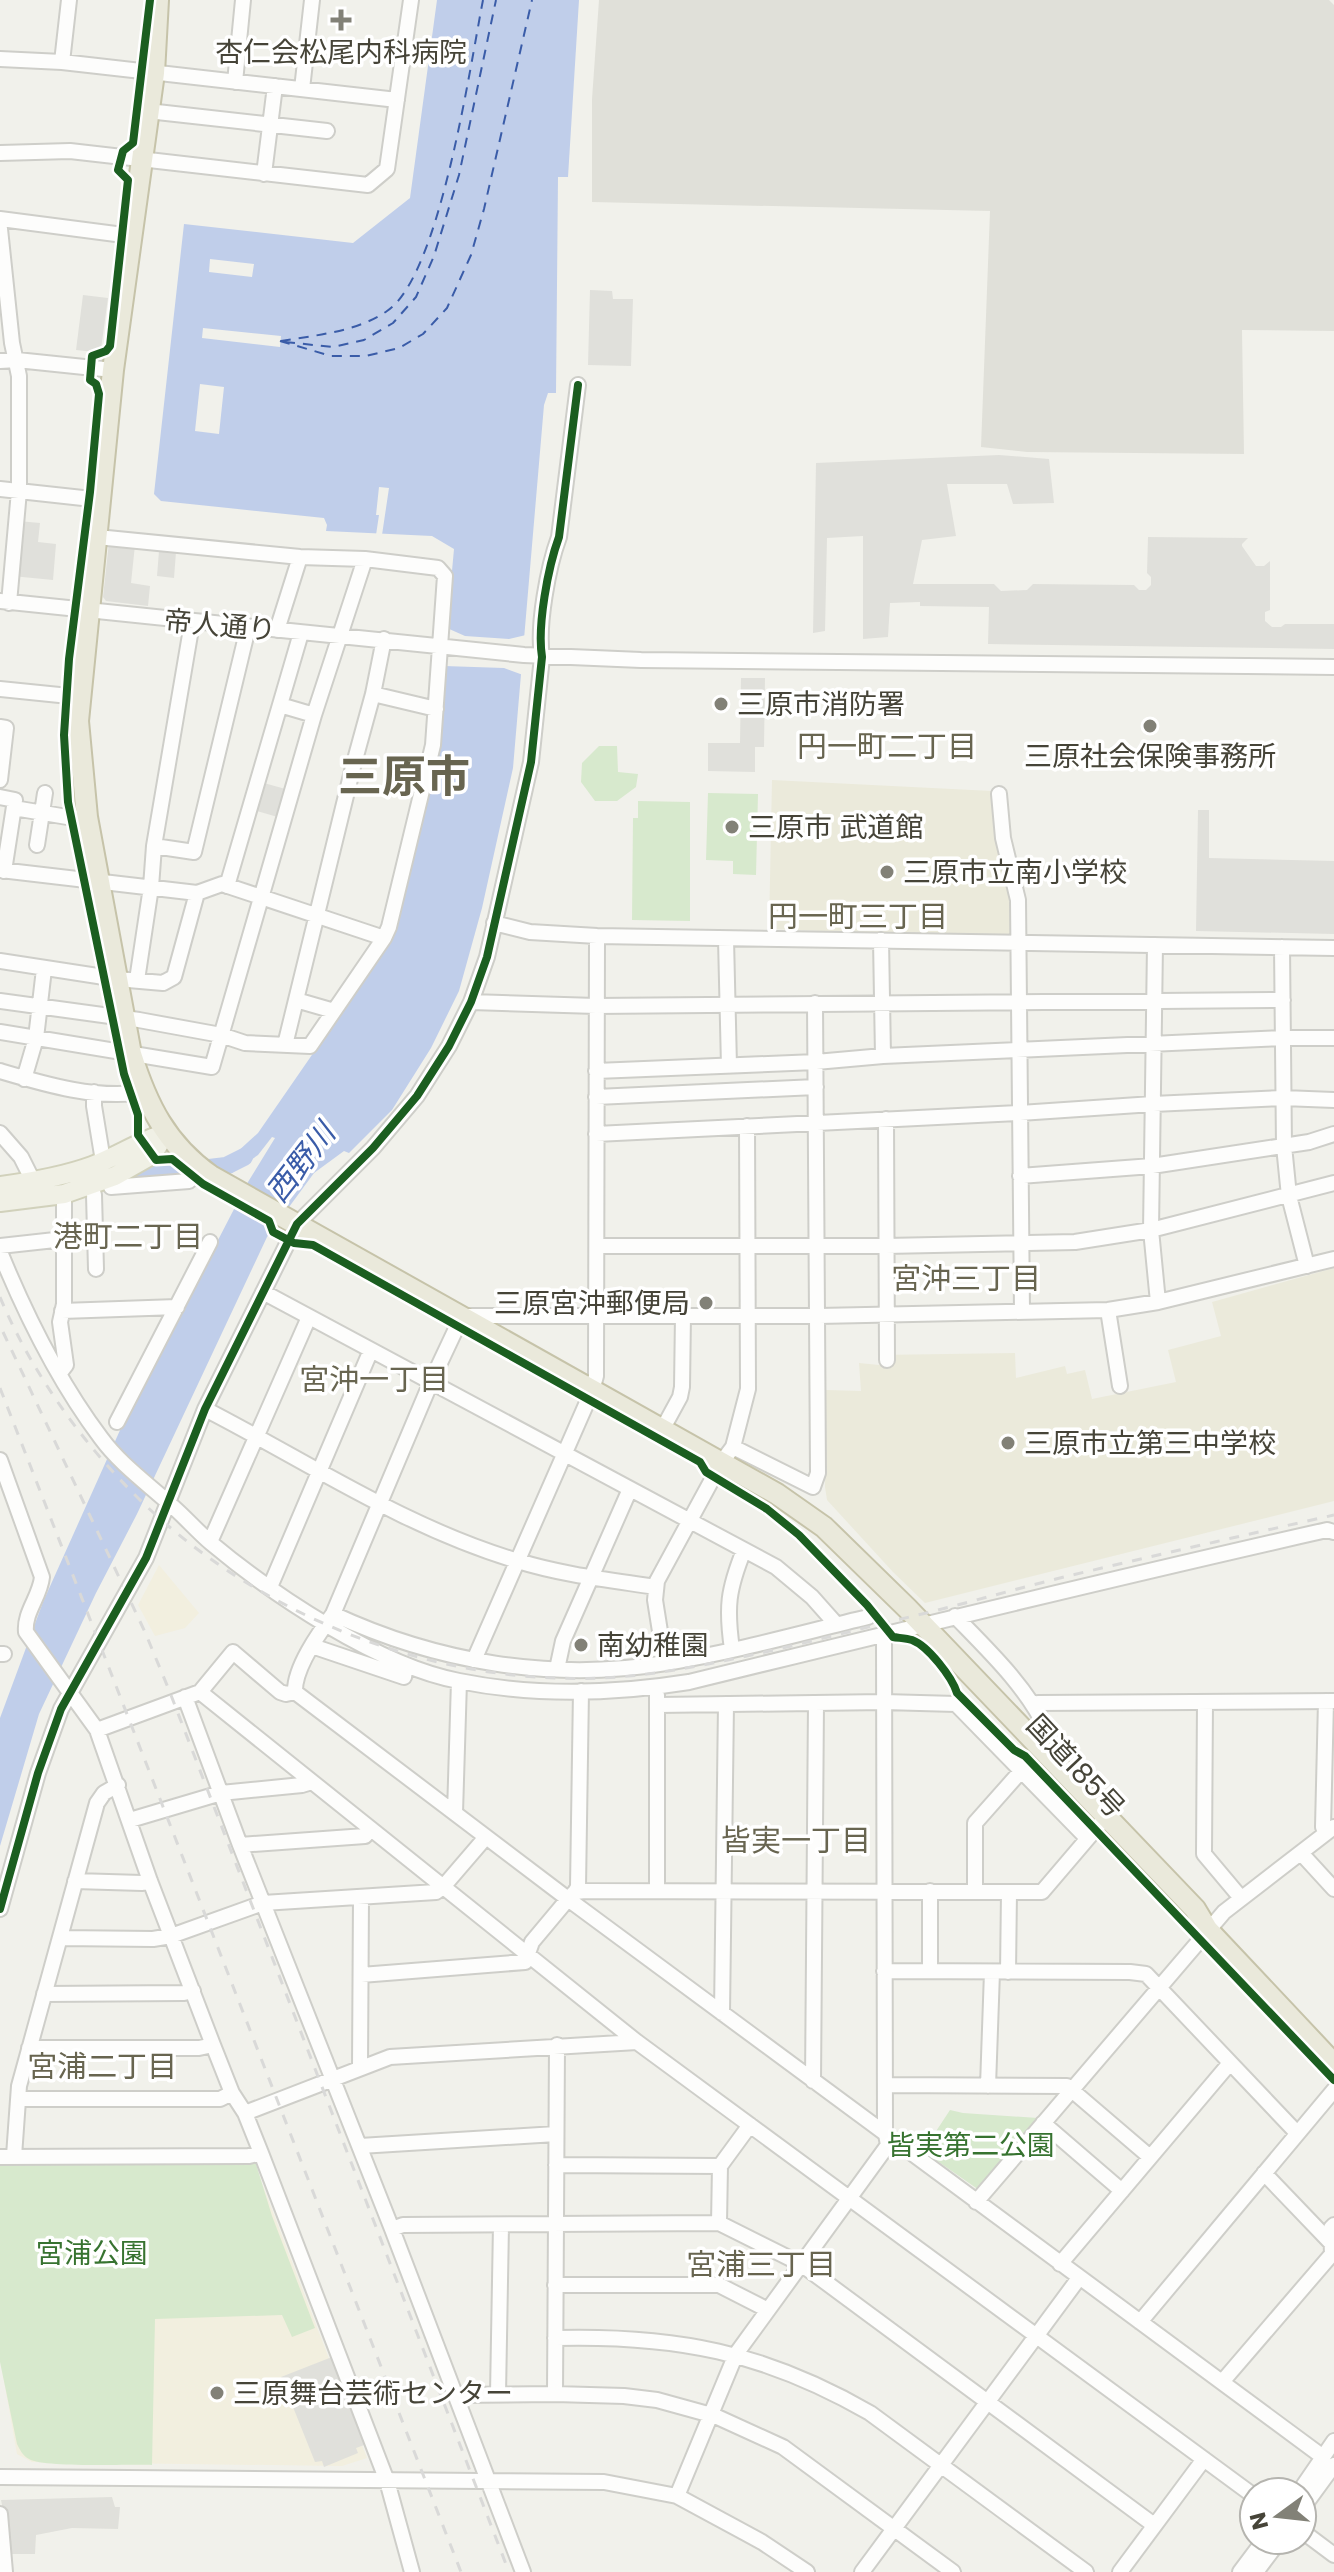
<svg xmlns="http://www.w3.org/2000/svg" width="1334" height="2572" font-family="Poppins,'Noto Sans JP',sans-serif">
<rect width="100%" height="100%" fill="#f1f1eb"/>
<path fill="#f2efdf" d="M 159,1565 L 199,1613 L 185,1628 L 155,1636 L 138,1605 Z
M 255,2165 L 367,2458 L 342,2466 L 32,2462 L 17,2454 L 0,2358 Z"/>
<path fill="#e0e0d9" d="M 599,0 L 1329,0 L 1334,5 L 1334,331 L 1242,330 L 1244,454 L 1027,452 L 981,447 L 990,211 L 592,202 L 592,99 Z"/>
<path fill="#ebeadb" d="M 772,780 L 992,791 L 997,842 L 1012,901 L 1011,938 L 769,929 Z
M 1334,1268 L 1334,1501 L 925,1603 L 893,1572 L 827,1500 L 825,1487 L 826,1390 L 861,1391 L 859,1363 L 879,1365 L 878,1355 L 1015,1353 L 1016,1378 L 1065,1366 L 1067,1374 L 1085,1370 L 1092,1399 L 1176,1382 L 1168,1350 L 1221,1336 L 1212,1302 Z"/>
<path fill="#d7e9cd" d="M 599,746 L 617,746 L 618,772 L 638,774 L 636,787 L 617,801 L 595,801 L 581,782 L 582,763 Z
M 708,793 L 758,794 L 756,875 L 733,874 L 733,861 L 706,860 Z
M 638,801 L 690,802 L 690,921 L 632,920 L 633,818 L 638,818 Z
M 950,2110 L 963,2113 L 1038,2118 L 979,2190 L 923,2151 Z
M 250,2162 L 256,2164 L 272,2216 L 315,2328 L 292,2337 L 282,2315 L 155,2319 L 152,2465 C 129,2464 44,2468 29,2459 C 23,2456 20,2450 17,2444 L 0,2362 L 0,2163 Z"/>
<path fill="#e0e0db" d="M 590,290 L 612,291 L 613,299 L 633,299 L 631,366 L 588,365 Z
M 83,295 L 108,298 L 101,349 L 95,352 L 76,350 Z
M 999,455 L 1049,459 L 1054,503 L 1013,504 L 1007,484 L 947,484 L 956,536 L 922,540 L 913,584 L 994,584 L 1001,591 L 1027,590 L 1033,584 L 1134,585 L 1139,590 L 1146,590 L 1151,585 L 1151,577 L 1147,573 L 1148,537 L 1248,538 L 1242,544 L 1242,546 L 1256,566 L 1264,566 L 1270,561 L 1270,610 L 1265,612 L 1265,621 L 1272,627 L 1281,627 L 1285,624 L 1334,624 L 1334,649 L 988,644 L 989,607 L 920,606 L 920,602 L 890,603 L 888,637 L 863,639 L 863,536 L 827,538 L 825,631 L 813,633 L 816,463 Z
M 18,521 L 40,523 L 38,542 L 56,544 L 53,580 L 12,576 Z
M 109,542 L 135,545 L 131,583 L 150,586 L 148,606 L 106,601 L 103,597 Z
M 159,551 L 176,552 L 174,578 L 157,576 Z
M 741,678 L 765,678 L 764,747 L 755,747 L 755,772 L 708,771 L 708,743 L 740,743 Z
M 264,783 L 289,790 L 281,818 L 257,811 Z
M 1198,810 L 1209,810 L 1209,858 L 1334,861 L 1334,934 L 1196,931 Z
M 332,2357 L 367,2444 L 356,2448 L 358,2453 L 324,2467 L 322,2461 L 315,2462 L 281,2377 Z
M 112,2497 L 115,2507 L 120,2507 L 118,2529 L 72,2528 L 36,2535 L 35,2554 L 12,2554 L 1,2500 Z"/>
<path fill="#c0ceea" d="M 437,0 L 579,0 L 568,177 L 558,177 L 556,393 L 548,393 L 544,405 L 513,768 L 482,908 L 459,991 L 431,1048 L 392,1110 L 349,1153 L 344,1151 L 314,1173 L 267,1237 L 137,1514 L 96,1593 L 39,1714 L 0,1846 L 0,1718 L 43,1602 L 121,1428 L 248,1182 L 275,1138 L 272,1137 L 258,1155 L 232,1173 L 219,1161 L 236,1153 L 258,1133 L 392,939 L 436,746 L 454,549 L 432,536 L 326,531 L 327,525 L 324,518 L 161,501 L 154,494 L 184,224 L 353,243 L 410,198 Z"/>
<path fill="#f1f1eb" d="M 210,259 L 254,264 L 252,277 L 209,272 Z
M 203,328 L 281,336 L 280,347 L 202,338 Z
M 200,384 L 224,387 L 219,434 L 195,431 Z
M 379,487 L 389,488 L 382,535 L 376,535 L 379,515 L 376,515 Z
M 447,628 L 465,636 L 509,639 L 526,635 L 523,675 L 504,668 L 444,666 Z"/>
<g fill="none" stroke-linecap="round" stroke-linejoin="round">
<path stroke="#c0ceea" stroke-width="18" d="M 142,1176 L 226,1166 L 244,1157"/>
<path stroke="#3a5ca8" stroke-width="2" stroke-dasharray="10 8" stroke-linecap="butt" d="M 280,341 L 331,356 L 366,356 L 399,348 L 423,334 L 447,308 L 471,255 L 484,209 L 532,0
M 281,341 C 316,335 357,332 387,311 C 440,276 470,66 483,0
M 285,342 L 333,347 L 364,340 L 393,323 L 416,297 L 434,256 L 459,175 L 496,0"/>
<defs>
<path id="minor" d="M 0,59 L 62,62 L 397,100
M 62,62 L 69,0
M 235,82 L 243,0
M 302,89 L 312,0
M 148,111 L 327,131
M 0,153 L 70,151 L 368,185 L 387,169 L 411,0
M 264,174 L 275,86
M 0,219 L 131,236
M 0,229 L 12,343 L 19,376 L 19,491 L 9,603
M 0,361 L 17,360 L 113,370
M 0,489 L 101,500
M 0,601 L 524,655 L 641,660 L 1334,667
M 277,630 L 300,557
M 0,689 L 79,697
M 373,694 L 436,709
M 280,705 L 314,715
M 0,727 L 6,728 L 0,780
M 999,794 L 1003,838 L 1018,900 L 1022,1311
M 0,797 L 15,800 L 4,871
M 14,808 L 73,818 L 87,817
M 37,845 L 45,793
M 154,846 L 194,852 L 248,628
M 0,870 L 197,893
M 227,886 L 301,633
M 494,923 L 530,932 L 597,936 L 1334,948
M 726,939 L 729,1066
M 881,940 L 883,1056
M 1155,945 L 1151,1230 L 1158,1302
M 1282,947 L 1284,1146 L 1289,1196 L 1307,1266
M 0,961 L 117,979 L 163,983 L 174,977 L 197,893 L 222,884 L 384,938
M 137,980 L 151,887 L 154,846 L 192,623
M 296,1000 L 334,1011
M 0,1001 L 139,1020 L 221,1035 L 245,1043 L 310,1046 L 384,938 L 389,927 L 433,745 L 445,576 L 438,568 L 365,559 L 300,557 L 97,537
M 471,1002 L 596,1006 L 1283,1000
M 0,1032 L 212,1067 L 314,715 L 365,559
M 285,1045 L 353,767 L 373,694 L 384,639
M 0,1071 C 44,1084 97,1100 143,1092
M 596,1071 L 816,1062 L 883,1056 L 1283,1038 L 1334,1038
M 24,1079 L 36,1038 L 44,969
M 94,1092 L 94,1106 L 103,1161
M 596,1097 L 816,1087
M 886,1119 L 887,1360
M 0,1133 L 21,1157 L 33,1181
M 596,1134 L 1020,1113 L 1153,1104 L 1283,1098 L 1334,1100
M 1020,1176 L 1152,1166 L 1309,1142 L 1334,1134
M 109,1179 L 111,1187 L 189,1181
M 91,1185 L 94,1195 L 96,1269
M 0,1246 L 64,1239
M 597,1246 L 886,1246 L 1075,1242 L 1151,1230 L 1334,1183
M 0,1252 C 27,1318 58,1381 101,1438 C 120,1464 148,1484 171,1505 C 185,1517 197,1531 211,1543 C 273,1595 379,1666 459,1681 C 533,1696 614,1694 689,1682 C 901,1630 1114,1578 1327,1530 L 1334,1532
M 263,1292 L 776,1567 L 812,1597 L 836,1624
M 1108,1310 L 1120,1386
M 62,1311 L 177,1307
M 59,1374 L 66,1365 L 60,1322 L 64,1304 L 64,1194
M 205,1409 C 308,1462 406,1528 518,1561 C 563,1575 610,1580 656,1587
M 117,1422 L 210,1242
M 662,1430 L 680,1397 L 682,1387 L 683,1315
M 733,1447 L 813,1487 L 818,1473 L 815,1003
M 0,1460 L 42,1577 C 40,1597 24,1612 26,1632 L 97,1730 L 150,1881 L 213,2045 L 232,2093 L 245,2113 L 261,2153 L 387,2481 L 412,2572
M 210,1542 L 309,1317
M 270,1587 L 371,1350
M 333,1614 C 436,1662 552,1682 666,1663 C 734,1652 801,1633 868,1617
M 955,1616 C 989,1651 1026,1686 1047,1730 L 1040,1746
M 312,1646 L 404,1677 L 406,1665
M 732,1649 C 726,1607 728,1590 744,1550
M 0,1654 L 4,1654
M 474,1660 L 592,1391 L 596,1376 L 597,936
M 665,1663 L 655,1600 L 657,1581 L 721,1463 L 733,1447 L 748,1389 L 747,1126
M 557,1669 L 563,1641 L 630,1489
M 200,1692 L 233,1652 L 280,1692 L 286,1694 L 295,1692 L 568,1899 L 575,1892 L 586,1891 L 1042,1892 L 1100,1824
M 295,1692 C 294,1668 319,1633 333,1614 L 431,1382 L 462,1316 L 819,1316 L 1108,1310 L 1158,1302 L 1334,1259
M 185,1697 L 240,1845 L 392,2229 L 523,2572
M 1326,1701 L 1323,1827 L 1326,1833
M 1205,1702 L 1204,1854 L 1241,1898
M 659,1705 L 884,1702 L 956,1704 L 1087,1838
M 1035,1705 L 1038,1703 L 1334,1701
M 97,1730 L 200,1692 L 637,2042 L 1254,2496
M 455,1813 L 459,1681
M 130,1820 L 221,1793 L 302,1785 L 312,1782
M 240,1845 L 365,1836 L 370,1829
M 1301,1853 L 1334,1889
M 75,1881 L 142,1883 L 150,1881
M 657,1891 L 657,1695
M 575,1892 L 578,1887 L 581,1691
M 975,1892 L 975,1823 L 1022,1770
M 0,1909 L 38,1773 L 61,1709 L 146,1558 L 205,1409 L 297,1224 L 373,1148 L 417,1096 L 449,1046 L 471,1002 L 487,957 L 531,762 L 542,657 C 537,626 548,567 559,537 L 578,385
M 60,1938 L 153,1939 L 171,1936 L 263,1903 L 436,1892 L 443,1887 L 486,1837
M 884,1971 L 1130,1972 L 1146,1974 L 1297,2133
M 930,1971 L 930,1891
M 1008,1972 L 1009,1892
M 361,1975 L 525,1962 L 532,1942 L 568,1899 L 1323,2457
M 44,1994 L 184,1993 L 193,1991
M 722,2013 L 726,1704
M 29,2048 L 199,2048 L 213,2045
M 360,2067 L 361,1897
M 813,2081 L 816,1703
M 885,2085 L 1067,2086 L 1150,2157
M 988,2086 L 992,1972
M 18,2099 L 220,2099 L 232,2093
M 245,2113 L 390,2057 L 637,2042
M 1043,2123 L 1122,2191
M 360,2146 L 556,2134
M 14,2156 L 19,2086 L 97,1803 L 104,1793 L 118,1785
M 0,2157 L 249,2156 L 261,2153
M 556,2165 L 720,2166
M 1264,2173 L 1333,2245
M 976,2202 L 1224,1912 L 1334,1827
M 719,2223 L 720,2166 L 750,2125
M 392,2229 L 403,2225 L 719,2223 L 801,2264 L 1154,2525
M 1060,2264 L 1230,2063
M 555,2285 L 719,2285 L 766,2309
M 1140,2322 L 1334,2090
M 555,2338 C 676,2335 764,2352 870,2413 L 1086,2572
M 1222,2382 L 1332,2254 L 1331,2228 L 1334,2225
M 498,2394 L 501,2225
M 555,2394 L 557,2045
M 455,2395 L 555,2394 L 624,2396 L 657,2400 L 715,2416 L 783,2447 L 953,2572
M 0,2477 L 604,2482 L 677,2496 L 762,2542 L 807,2572
M 1299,2492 L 1334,2441
M 677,2496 L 736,2354 L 888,2145 L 885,2129 L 884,1634
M 1302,2509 L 1334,2465
M 0,2514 L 5,2572
M 1302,2531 L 1334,2555
M 862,2572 L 1079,2278
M 1120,2572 L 1204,2459
M 1240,2572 L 1264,2540
M 1256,2572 L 1280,2540"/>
<path id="major" d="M 0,1186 C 31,1182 62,1177 92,1166 C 118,1156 140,1141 166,1133
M 0,1202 L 64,1194 L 115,1176 L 152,1155 L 166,1133"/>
<path id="highway" d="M 158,0 L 154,73 L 113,370 L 78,721 L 87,817 L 131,1054 C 147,1105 166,1144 211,1176 L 777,1494 L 824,1527 L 907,1608 L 1195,1909 L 1207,1929 L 1334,2064"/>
</defs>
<use href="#minor" stroke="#cecec9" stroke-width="18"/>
<use href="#major" stroke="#d1d1bb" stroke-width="22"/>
<use href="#highway" stroke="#c6c3a9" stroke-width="24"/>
<use href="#minor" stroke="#fdfdfc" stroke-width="14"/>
<use href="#major" stroke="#f0f0e5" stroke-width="18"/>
<use href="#highway" stroke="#eae9db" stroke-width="20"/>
<path stroke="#d9d9d8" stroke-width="3" stroke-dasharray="10 10" stroke-linecap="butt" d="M 0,1297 C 39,1391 112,1484 193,1546 C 323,1645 492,1696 655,1673 C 745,1660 833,1635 922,1614 C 971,1602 1019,1588 1068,1576 C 1157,1555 1245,1535 1334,1515
M 3,1332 L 145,1632 L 169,1690 L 509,2572
M 0,1388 L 461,2572"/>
<defs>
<path id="cycleway" d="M 150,0 L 133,143 L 123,151 L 118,170 L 128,180 L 110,346 L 106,351 L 92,356 L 90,380 L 96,384 L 99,394 L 90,492 L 69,659 L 64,735 L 68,802 L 124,1074 L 138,1115 L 138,1135 L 156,1160 L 172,1159 L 203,1184 L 269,1221 L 273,1232 L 294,1243 L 313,1245 L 700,1462 L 706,1472 L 767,1509 L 799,1535 L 867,1605 L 893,1637 C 898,1638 906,1638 912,1640 C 928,1646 952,1677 957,1693 L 1014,1750 L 1025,1756 L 1334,2080
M 0,1909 L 38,1773 L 61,1709 L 146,1558 L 205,1409 L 297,1224 L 373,1148 L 417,1096 L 449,1046 L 471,1002 L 487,957 L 531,762 L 542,657 C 537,626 548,567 559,537 L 578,385"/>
</defs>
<use href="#cycleway" stroke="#fff" stroke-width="13"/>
<use href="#cycleway" stroke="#1b5e20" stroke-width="8"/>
</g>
<g fill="#828177" stroke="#fff" stroke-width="3">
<path d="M337 8h8v8h8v8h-8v8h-8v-8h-8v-8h8z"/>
<circle cx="721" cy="704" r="8"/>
<circle cx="1150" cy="726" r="8"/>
<circle cx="732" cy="827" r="8"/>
<circle cx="887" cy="872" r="8"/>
<circle cx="706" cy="1303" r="8"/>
<circle cx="1008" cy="1443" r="8"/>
<circle cx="581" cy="1645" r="8"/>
<circle cx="217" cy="2393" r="8"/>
</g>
<g text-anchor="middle" stroke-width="7" stroke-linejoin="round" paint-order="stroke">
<g font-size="28" fill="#464438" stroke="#fff" text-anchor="start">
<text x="341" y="62" text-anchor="middle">杏仁会松尾内科病院</text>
<text x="737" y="714">三原市消防署</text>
<text x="1150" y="766" text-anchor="middle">三原社会保険事務所</text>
<text x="748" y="837">三原市 武道館</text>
<text x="903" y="882">三原市立南小学校</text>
<text x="690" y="1313" text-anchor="end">三原宮沖郵便局</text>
<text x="1024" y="1453">三原市立第三中学校</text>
<text x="597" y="1655">南幼稚園</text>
<text x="233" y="2403">三原舞台芸術センター</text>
</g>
<g font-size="28" fill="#464438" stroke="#fff">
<text transform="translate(220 625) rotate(5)" y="10">帝人通り</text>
<text transform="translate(1076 1766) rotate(47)" y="10">国道185号</text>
</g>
<g font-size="28" fill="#377330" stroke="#fff">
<text x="971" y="2155">皆実第二公園</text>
<text x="92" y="2263">宮浦公園</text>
</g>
<g font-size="30" fill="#686550" stroke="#fff">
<text x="887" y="757">円一町二丁目</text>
<text x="858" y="927">円一町三丁目</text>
<text x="128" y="1247">港町二丁目</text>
<text x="966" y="1289">宮沖三丁目</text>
<text x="374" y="1390">宮沖一丁目</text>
<text x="796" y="1851">皆実一丁目</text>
<text x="102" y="2077">宮浦二丁目</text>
<text x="761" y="2275">宮浦三丁目</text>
</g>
<g font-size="30" font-style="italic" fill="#3a5ca8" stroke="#fff">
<text transform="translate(301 1163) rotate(-52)" y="10">西野川</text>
</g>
<g font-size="44" font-weight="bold" fill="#686550" stroke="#fff">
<text x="404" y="792">三原市</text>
</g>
</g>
<g transform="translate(1278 2516) rotate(255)"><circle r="38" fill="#ffffff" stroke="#b5b4af" stroke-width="2"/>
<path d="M0-6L14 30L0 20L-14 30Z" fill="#828177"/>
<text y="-12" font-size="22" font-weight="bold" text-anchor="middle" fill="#464438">N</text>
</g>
</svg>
